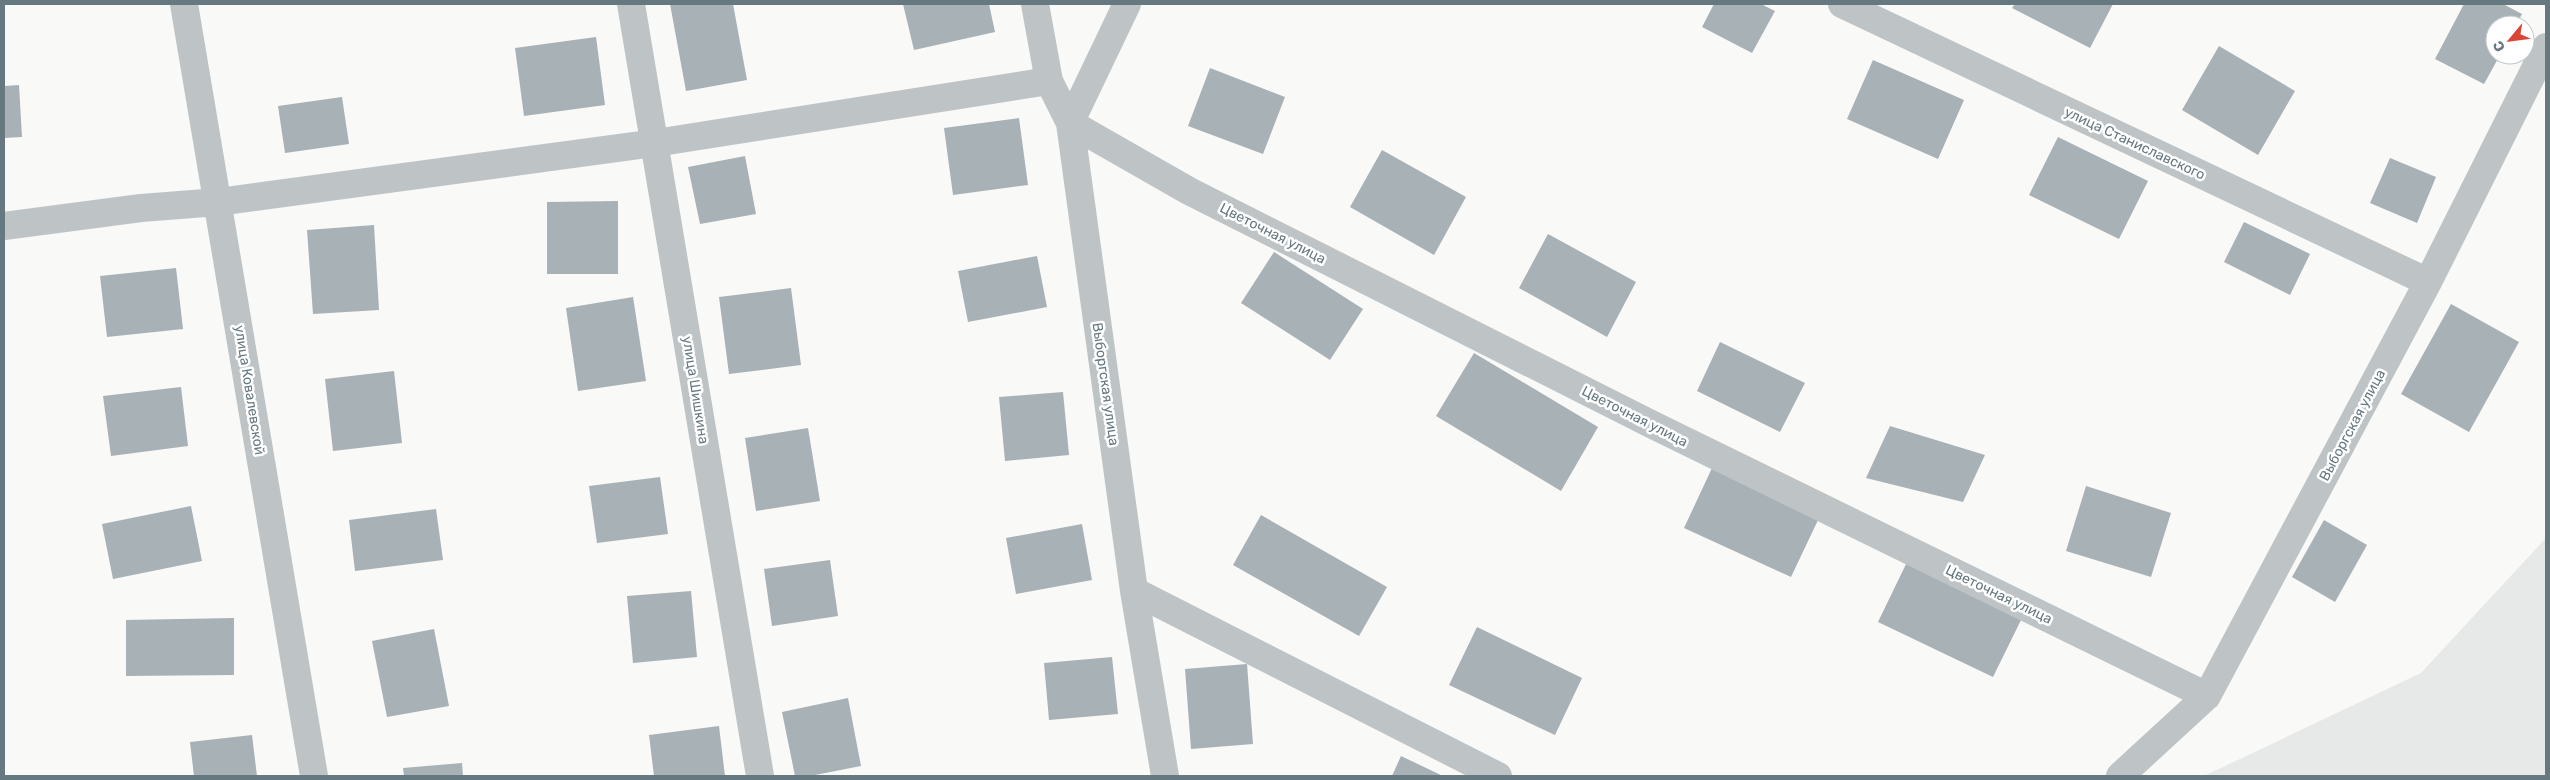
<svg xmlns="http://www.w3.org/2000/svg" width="2550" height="780" font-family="Rubik,sans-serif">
<rect width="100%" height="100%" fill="#f9f9f7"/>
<path fill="#e7e9e8" d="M 2546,538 L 2546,776 L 2204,776 L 2421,673 Z"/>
<path fill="#a8b1b6" d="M 670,4 L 733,4 L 747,80 L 686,91 Z
M 903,4 L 989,4 L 995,32 L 914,50 Z
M 1714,4 L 1761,4 L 1775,11 L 1752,53 L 1702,27 Z
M 2015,4 L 2113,4 L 2090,48 L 2012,8 Z
M 2464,4 L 2503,4 L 2522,14 L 2516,25 L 2495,25 L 2495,55 L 2500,55 L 2484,84 L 2435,59 Z
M 596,37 L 605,105 L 524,116 L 515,48 Z
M 2219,46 L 2295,91 L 2258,155 L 2182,110 Z
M 1873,60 L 1964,100 L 1938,159 L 1847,119 Z
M 1210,68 L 1285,97 L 1263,154 L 1188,126 Z
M 19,85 L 22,137 L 4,138 L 4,86 Z
M 342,97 L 349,144 L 285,153 L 278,106 Z
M 1019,118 L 1028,185 L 953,195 L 944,128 Z
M 2058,137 L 2148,181 L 2119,239 L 2029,195 Z
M 1382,150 L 1466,197 L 1434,255 L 1350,207 Z
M 745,156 L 756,214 L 700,224 L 688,167 Z
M 2390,158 L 2436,177 L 2417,223 L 2370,203 Z
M 618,201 L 618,274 L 547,274 L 547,202 Z
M 2244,222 L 2310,254 L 2290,295 L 2224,262 Z
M 374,225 L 379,310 L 313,314 L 307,230 Z
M 1548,234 L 1636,282 L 1607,337 L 1519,288 Z
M 1274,252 L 1363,309 L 1330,360 L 1241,303 Z
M 1037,256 L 1047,307 L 968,322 L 958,271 Z
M 176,268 L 183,329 L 107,337 L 100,276 Z
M 791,288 L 801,365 L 729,374 L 719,297 Z
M 633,297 L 646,381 L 578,391 L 566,308 Z
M 2451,304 L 2519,342 L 2469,432 L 2401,394 Z
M 1720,342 L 1805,383 L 1780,432 L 1697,391 Z
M 1474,353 L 1598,427 L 1561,491 L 1436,416 Z
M 394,371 L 402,443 L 333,451 L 325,379 Z
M 181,387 L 188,446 L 111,456 L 103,396 Z
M 1063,392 L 1069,455 L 1005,461 L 999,397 Z
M 1890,426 L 1985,455 L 1963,502 L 1866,478 Z
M 808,428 L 820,501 L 756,511 L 745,438 Z
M 1712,468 L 1819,518 L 1791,577 L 1684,528 Z
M 660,477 L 668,534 L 597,543 L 589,486 Z
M 2086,486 L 2171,513 L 2151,577 L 2066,551 Z
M 191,506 L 202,561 L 113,579 L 102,524 Z
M 436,509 L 443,560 L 355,571 L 349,520 Z
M 1261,515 L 1387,587 L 1359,636 L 1233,565 Z
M 2324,520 L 2367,545 L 2335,602 L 2292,577 Z
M 1082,524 L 1092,580 L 1016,594 L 1006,538 Z
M 830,560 L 838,616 L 772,626 L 764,569 Z
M 1907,562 L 2022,618 L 1993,677 L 1878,622 Z
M 691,591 L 697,657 L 633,663 L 627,596 Z
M 234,618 L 234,675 L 126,676 L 126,620 Z
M 1477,627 L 1582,678 L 1555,735 L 1449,685 Z
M 434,629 L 449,706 L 387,717 L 372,641 Z
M 1112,657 L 1118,714 L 1049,720 L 1044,663 Z
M 1247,664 L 1253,744 L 1191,749 L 1185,669 Z
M 848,698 L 861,766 L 810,776 L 795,776 L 782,712 Z
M 719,726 L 725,776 L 654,776 L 649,735 Z
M 252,735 L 257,776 L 194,776 L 190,742 Z
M 1401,756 L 1443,776 L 1392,776 Z
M 462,763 L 463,776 L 404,776 L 403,768 Z"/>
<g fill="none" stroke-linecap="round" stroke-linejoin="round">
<path stroke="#bec4c6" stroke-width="28" d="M 184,4 L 314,776
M 631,4 L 760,776
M 1035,4 L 1049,81 L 1070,123 L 1189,191 L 1653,425 L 2207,696
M 1127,4 L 1070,123 L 1134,591 L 1165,776
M 1842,4 L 2428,282
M 4,226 L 141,208 L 218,202 L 655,143 L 1049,81
M 1134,591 L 1498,776
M 2120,776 L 2207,696 L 2428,282 L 2546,47"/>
</g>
<g text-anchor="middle" stroke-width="5" stroke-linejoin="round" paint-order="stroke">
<g font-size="14" fill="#667880" stroke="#fff">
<text transform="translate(2135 143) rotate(25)" y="5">улица Станиславского</text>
<text transform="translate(1273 233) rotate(27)" y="5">Цветочная улица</text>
<text transform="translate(1106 384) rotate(82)" y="5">Выборгская улица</text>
<text transform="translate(250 390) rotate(81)" y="5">улица Ковалевской</text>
<text transform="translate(696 390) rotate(81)" y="5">улица Шишкина</text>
<text transform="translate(1635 416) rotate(27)" y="5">Цветочная улица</text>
<text transform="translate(2352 425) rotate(-62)" y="5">Выборгская улица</text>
<text transform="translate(1999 594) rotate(26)" y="5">Цветочная улица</text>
</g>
</g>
<rect width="2550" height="780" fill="none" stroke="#667880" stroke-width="10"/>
<g transform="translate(2510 40) rotate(241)"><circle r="24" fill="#ffffff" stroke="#c2c9cc"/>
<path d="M0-4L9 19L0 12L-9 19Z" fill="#d94536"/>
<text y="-8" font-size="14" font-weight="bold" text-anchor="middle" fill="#667880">С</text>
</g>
</svg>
